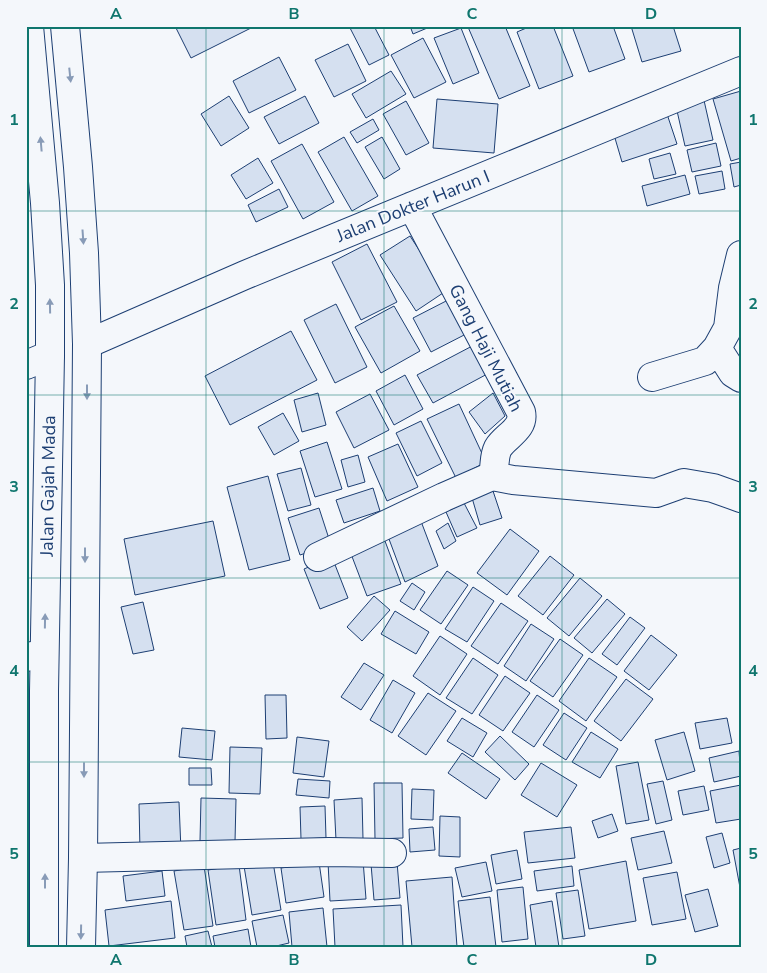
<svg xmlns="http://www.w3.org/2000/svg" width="767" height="973" font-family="'Nunito Sans',sans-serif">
<rect width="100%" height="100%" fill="#f4f7fb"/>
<path fill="#d5e0f0" stroke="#1d3f73" d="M 175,26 L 255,26 L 191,58 Z
M 349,26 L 374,26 L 389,55 L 369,65 Z
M 410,26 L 432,26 L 413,34 Z
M 470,26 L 505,26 L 530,86 L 499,99 L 468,27 Z
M 531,26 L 553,26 L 573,76 L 539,89 L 517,32 Z
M 572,26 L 613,26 L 625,59 L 589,72 Z
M 631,26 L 673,26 L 681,51 L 642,62 Z
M 461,28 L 479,73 L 453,84 L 434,38 Z
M 423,38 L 446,82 L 414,98 L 391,55 Z
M 348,44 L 366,81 L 334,97 L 315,60 Z
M 279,57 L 296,90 L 249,113 L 233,81 Z
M 391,71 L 406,94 L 366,118 L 352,94 Z
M 741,91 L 741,158 L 731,161 L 713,99 Z
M 229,96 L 249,128 L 221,146 L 201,114 Z
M 305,96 L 319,123 L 279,144 L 264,117 Z
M 703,96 L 713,140 L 685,146 L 675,102 Z
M 437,99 L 498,104 L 494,153 L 433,148 Z
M 406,101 L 429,143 L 406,155 L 383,114 Z
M 666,111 L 677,144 L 622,162 L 612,128 Z
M 373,119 L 379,130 L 357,143 L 350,132 Z
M 344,137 L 378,196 L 352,211 L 318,152 Z
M 382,137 L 400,169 L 384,179 L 365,147 Z
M 716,143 L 721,166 L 692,172 L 687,150 Z
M 302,144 L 334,202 L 303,219 L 271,161 Z
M 670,153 L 676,174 L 654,179 L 649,159 Z
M 258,158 L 273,183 L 246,199 L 231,175 Z
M 741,162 L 741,185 L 734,187 L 730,164 Z
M 722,171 L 725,189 L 699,194 L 695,176 Z
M 685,175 L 690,194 L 647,206 L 642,186 Z
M 279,189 L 288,207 L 256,222 L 248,205 Z
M 410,236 L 446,291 L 416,311 L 380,255 Z
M 367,244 L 397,302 L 361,320 L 332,262 Z
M 450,299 L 468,333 L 431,352 L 413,318 Z
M 336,304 L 367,367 L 335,383 L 304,320 Z
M 394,306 L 420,351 L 381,373 L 355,327 Z
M 291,331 L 317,380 L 230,425 L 205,376 Z
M 476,344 L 491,372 L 433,403 L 417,375 Z
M 405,375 L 423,409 L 394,425 L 376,391 Z
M 318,393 L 326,425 L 302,432 L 294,400 Z
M 493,393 L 505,416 L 485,434 L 469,412 Z
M 370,394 L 389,430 L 354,448 L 336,412 Z
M 459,404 L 486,462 L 456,478 L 427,419 Z
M 283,413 L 299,441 L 274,455 L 258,427 Z
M 421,421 L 442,463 L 417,476 L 396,433 Z
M 327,442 L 342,489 L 315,497 L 300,451 Z
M 398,444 L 418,487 L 387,501 L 368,457 Z
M 358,455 L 365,482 L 348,487 L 341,460 Z
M 301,468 L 311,505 L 288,511 L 277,474 Z
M 268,476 L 290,560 L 249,570 L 227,487 Z
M 491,485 L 502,518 L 480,525 L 470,491 Z
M 373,488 L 380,511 L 344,523 L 336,500 Z
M 464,503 L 477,528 L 457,537 L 446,512 Z
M 319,508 L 331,545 L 300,555 L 288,518 Z
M 419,516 L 438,566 L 405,582 L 386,531 Z
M 213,521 L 225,576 L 135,595 L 124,539 Z
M 448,523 L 456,541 L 444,549 L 436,531 Z
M 510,529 L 539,551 L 507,595 L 477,573 Z
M 382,533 L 401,584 L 367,596 L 348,546 Z
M 550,556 L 574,575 L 543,615 L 518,596 Z
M 332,557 L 348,598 L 320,609 L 304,569 Z
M 447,571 L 468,585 L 441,624 L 420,610 Z
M 580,578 L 602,596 L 569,636 L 547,618 Z
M 412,583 L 425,592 L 414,610 L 400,601 Z
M 473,587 L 494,601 L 467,642 L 445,629 Z
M 374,596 L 390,610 L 362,641 L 347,627 Z
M 607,599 L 625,614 L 592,653 L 574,638 Z
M 143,602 L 154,650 L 133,654 L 121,607 Z
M 501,603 L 528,621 L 498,664 L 471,646 Z
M 395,611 L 429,632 L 416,654 L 381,634 Z
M 630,617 L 645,628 L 617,665 L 602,654 Z
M 531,624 L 554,639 L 526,681 L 504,666 Z
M 651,635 L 677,655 L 649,690 L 624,671 Z
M 440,636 L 467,654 L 440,695 L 413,676 Z
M 560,639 L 583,655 L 553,697 L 530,681 Z
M 473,658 L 498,675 L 472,714 L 446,698 Z
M 589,658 L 617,677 L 586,721 L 559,701 Z
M 364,663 L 384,675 L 361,710 L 341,697 Z
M 505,676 L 530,693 L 503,731 L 479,715 Z
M 626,679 L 653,699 L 621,741 L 594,721 Z
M 393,680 L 415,693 L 392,733 L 370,720 Z
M 428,693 L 456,711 L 426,755 L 398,736 Z
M 265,695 L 286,695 L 287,738 L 266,739 Z
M 537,695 L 559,710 L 534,747 L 512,732 Z
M 564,713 L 587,728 L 566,760 L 543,745 Z
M 462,718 L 487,733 L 473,757 L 447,741 Z
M 727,718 L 732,743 L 700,749 L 695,723 Z
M 182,728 L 215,731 L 212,760 L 179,757 Z
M 591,732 L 618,749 L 600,778 L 572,762 Z
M 684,732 L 695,771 L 667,780 L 655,740 Z
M 500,736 L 529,764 L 515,780 L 485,752 Z
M 297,737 L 329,741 L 324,777 L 293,773 Z
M 230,747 L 262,748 L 260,794 L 229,793 Z
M 739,751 L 741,776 L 714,782 L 709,758 Z
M 462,753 L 500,779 L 486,799 L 448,773 Z
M 638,762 L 649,820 L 626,824 L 616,766 Z
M 541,763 L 577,785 L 557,817 L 521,795 Z
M 189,768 L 211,768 L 212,785 L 189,785 Z
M 298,779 L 330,781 L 329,798 L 296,795 Z
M 663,781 L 672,820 L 656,824 L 647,784 Z
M 374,783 L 402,783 L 403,838 L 375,839 Z
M 741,785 L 741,819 L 716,823 L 710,791 Z
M 704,786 L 709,810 L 683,815 L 678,791 Z
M 412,789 L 434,790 L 433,820 L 411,819 Z
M 201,798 L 236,799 L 235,842 L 200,841 Z
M 362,798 L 363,839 L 336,840 L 334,800 Z
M 179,802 L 181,851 L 140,851 L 139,804 Z
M 325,806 L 326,838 L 301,839 L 300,807 Z
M 612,814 L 618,831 L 598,838 L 592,821 Z
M 440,816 L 460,817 L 460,857 L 439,856 Z
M 433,827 L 435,850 L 410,852 L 409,829 Z
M 571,827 L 575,858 L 528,863 L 524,832 Z
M 664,831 L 672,863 L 638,870 L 631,838 Z
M 722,833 L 730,863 L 714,868 L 706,837 Z
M 741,848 L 741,893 L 733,850 Z
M 517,850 L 522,879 L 496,884 L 491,855 Z
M 363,860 L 366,899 L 330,901 L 328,862 Z
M 626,861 L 636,921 L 589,929 L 579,870 Z
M 273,862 L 281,910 L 252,915 L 244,866 Z
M 319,862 L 324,897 L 286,903 L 281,868 Z
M 397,862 L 400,898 L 374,900 L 371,864 Z
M 486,862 L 492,891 L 462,897 L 455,868 Z
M 239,865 L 246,920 L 216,925 L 208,870 Z
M 204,866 L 213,926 L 184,930 L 174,871 Z
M 572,866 L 574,886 L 537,891 L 534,871 Z
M 162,871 L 165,896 L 126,901 L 123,876 Z
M 677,872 L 686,919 L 652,925 L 643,878 Z
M 452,877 L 457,947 L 412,947 L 406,881 Z
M 523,887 L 528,939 L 502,942 L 497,890 Z
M 708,889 L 718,926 L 695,932 L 685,895 Z
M 578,890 L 585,936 L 563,939 L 556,893 Z
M 490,897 L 496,947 L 464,947 L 458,901 Z
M 171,901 L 175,938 L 109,946 L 105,910 Z
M 552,901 L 559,947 L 536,947 L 530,905 Z
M 401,905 L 403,947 L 335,947 L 333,909 Z
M 323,908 L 327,947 L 292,947 L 289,912 Z
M 283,915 L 289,943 L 272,947 L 257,947 L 252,921 Z
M 248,929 L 251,947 L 215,947 L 213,936 Z
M 208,931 L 212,947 L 187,947 L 185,936 Z"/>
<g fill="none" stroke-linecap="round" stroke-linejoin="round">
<defs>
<path id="minor" d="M 741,255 L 733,288 L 728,328 L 717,348 L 733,373 L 741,378
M 87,344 L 245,275 L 741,71
M 26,365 L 50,355
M 652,377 L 705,361 L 717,348
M 492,476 L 513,480 L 656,493 L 684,483 L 713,488 L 741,498
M 318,557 L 444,497 L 492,476 C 496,467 493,458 498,448 C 505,436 525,429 521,412 L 412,206
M 26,657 L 44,654
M 83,858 L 329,852 L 392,853"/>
<path id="major" d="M 29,26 L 45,203 L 50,285 L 50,355 L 44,691 L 44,947
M 65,26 L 78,167 L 84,253 L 87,344 L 83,858 L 81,947"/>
</defs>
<use href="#minor" stroke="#1d3f73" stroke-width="30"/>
<use href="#major" stroke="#1d3f73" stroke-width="30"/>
<use href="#minor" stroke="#f4f7fb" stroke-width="28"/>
<use href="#major" stroke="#f4f7fb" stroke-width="28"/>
</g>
<defs><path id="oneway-solid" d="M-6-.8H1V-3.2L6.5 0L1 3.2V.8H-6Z" transform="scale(1.25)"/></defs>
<g fill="#889bb7">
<use href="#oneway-solid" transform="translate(70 75) rotate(84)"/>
<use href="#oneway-solid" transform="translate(41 144) rotate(-95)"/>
<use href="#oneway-solid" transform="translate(83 237) rotate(86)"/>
<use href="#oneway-solid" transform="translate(50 306) rotate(-91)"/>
<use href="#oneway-solid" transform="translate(87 392) rotate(90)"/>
<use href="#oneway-solid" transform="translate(85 555) rotate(90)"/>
<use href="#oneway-solid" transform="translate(45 621) rotate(-89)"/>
<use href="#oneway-solid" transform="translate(84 770) rotate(90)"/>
<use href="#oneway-solid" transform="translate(45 881) rotate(-90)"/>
<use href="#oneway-solid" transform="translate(81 932) rotate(91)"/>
</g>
<path fill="none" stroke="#0f766e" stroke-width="1" stroke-opacity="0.55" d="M 206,26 L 206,947M 384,26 L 384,947M 562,26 L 562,947M 26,211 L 741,211M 26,395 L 741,395M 26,578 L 741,578M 26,762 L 741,762"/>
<g text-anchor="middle" stroke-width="4" stroke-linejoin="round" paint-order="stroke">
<g font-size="18" fill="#1d3f73" stroke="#f4f7fb">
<text transform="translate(413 206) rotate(-22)" y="6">Jalan Dokter Harun I</text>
<text transform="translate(486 348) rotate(63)" y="6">Gang Haji Mutiah</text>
<text transform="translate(48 486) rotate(-89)" y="6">Jalan Gajah Mada</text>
</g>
</g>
<rect width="767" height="973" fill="none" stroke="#f4f7fb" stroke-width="55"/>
<rect x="28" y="28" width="712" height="918" fill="none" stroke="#0f766e" stroke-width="2"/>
<g font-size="16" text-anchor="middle" font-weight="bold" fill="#0f766e">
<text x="116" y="19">A</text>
<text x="294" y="19">B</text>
<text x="472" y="19">C</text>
<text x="651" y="19">D</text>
<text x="14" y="125">1</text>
<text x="753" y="125">1</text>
<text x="14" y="309">2</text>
<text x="753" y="309">2</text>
<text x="14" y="492">3</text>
<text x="753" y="492">3</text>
<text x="14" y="676">4</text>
<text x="753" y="676">4</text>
<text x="14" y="859">5</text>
<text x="753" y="859">5</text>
<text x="116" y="965">A</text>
<text x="294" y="965">B</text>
<text x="472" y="965">C</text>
<text x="651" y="965">D</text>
</g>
</svg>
